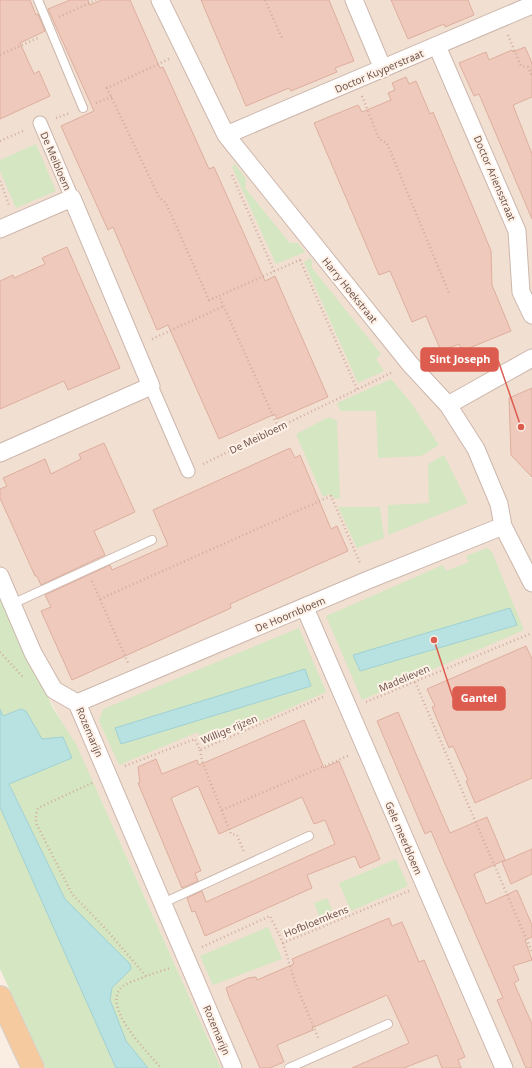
<svg xmlns="http://www.w3.org/2000/svg" width="532" height="1068" font-family="'Noto Sans',sans-serif">
<rect width="100%" height="100%" fill="#faeee2"/>
<path fill="#f1dfd1" d="M 0,0 L 532,0 L 532,1068 L 221,1068 L 97,791 L 0,603 Z"/>
<path fill="#d5e6c2" fill-rule="evenodd" d="M 36,144 L 56,191 L 16,208 L 0,171 L 0,160 Z
M 235,164 L 246,179 L 245,188 L 290,243 L 298,243 L 305,252 L 276,264 L 232,167 Z
M 310,258 L 312,262 L 312,268 L 381,354 L 376,359 L 384,371 L 358,383 L 304,262 Z
M 391,379 L 412,404 L 439,445 L 421,456 L 378,458 L 376,411 L 340,411 L 337,403 Z
M 329,417 L 337,421 L 340,499 L 334,498 L 330,494 L 323,497 L 296,434 Z
M 444,455 L 468,503 L 388,535 L 388,505 L 429,503 L 428,464 Z
M 338,507 L 380,507 L 384,538 L 357,548 Z
M 487,548 L 492,552 L 524,630 L 362,700 L 326,616 L 443,565 L 446,571 L 469,562 L 466,556 ZM 510,608 L 517,625 L 360,671 L 356,664 Z
M 0,595 L 53,708 L 76,744 L 221,1068 L 148,1068 L 126,1041 L 110,1000 L 112,989 L 131,969 L 130,964 L 65,899 L 9,783 L 42,739 L 26,711 L 21,709 L 3,716 L 0,709 Z
M 299,628 L 326,692 L 204,746 L 198,732 L 119,765 L 99,721 L 103,709 ZM 305,669 L 311,686 L 121,744 L 115,729 Z
M 0,807 L 116,1068 L 46,1068 L 0,969 Z
M 396,859 L 408,886 L 351,911 L 339,883 Z
M 327,898 L 334,915 L 321,921 L 314,903 Z
M 268,927 L 282,959 L 213,985 L 200,956 Z"/>
<path fill="#b8e1e2" stroke="#9fd1d3" d="M 510,608 L 517,625 L 360,671 L 353,655 Z
M 305,669 L 311,686 L 121,744 L 115,728 Z
M 0,709 L 3,716 L 21,709 L 26,711 L 42,739 L 63,737 L 72,758 L 9,784 L 65,899 L 130,964 L 131,969 L 112,988 L 110,1000 L 126,1041 L 148,1068 L 116,1068 L 0,807 Z"/>
<path fill="#eec9bc" stroke="#dfae9d" d="M 0,0 L 30,0 L 36,15 L 38,14 L 45,31 L 20,43 L 34,74 L 39,71 L 50,96 L 0,119 Z
M 70,0 L 88,0 L 90,5 L 102,0 L 130,0 L 160,68 L 163,67 L 209,169 L 214,167 L 265,281 L 275,276 L 328,397 L 277,419 L 275,414 L 219,439 L 168,325 L 157,330 L 113,227 L 108,230 L 61,126 L 94,111 L 48,9 Z
M 201,0 L 329,0 L 354,61 L 335,68 L 337,72 L 291,91 L 289,88 L 246,106 Z
M 391,0 L 468,0 L 474,15 L 445,27 L 444,24 L 408,39 Z
M 525,47 L 532,63 L 532,97 L 513,105 L 532,154 L 532,219 L 479,94 L 474,96 L 459,63 L 486,52 L 489,60 L 512,50 L 513,52 Z
M 406,77 L 409,84 L 416,81 L 430,114 L 433,112 L 482,229 L 491,251 L 492,285 L 511,331 L 462,351 L 459,344 L 441,351 L 426,316 L 412,322 L 390,271 L 379,275 L 314,123 L 358,105 L 362,112 L 391,100 L 388,93 L 395,90 L 392,83 Z
M 67,247 L 120,368 L 68,390 L 64,381 L 0,409 L 0,281 L 13,275 L 14,278 L 45,264 L 42,258 Z
M 532,388 L 532,477 L 511,455 L 509,398 Z
M 104,443 L 135,512 L 94,531 L 105,555 L 41,585 L 37,576 L 35,576 L 0,498 L 0,489 L 7,486 L 3,478 L 45,459 L 51,474 L 81,459 L 79,454 Z
M 290,448 L 295,458 L 300,455 L 331,529 L 337,526 L 348,551 L 230,604 L 231,608 L 72,680 L 41,611 L 51,607 L 45,595 L 110,565 L 112,570 L 168,545 L 153,510 Z
M 526,646 L 532,659 L 532,778 L 475,803 L 466,781 L 468,780 L 453,746 L 449,748 L 432,707 L 435,706 L 427,689 Z
M 398,712 L 450,833 L 487,817 L 505,860 L 474,874 L 486,904 L 517,890 L 532,925 L 532,937 L 525,940 L 532,960 L 513,966 L 519,980 L 514,983 L 532,1024 L 532,1068 L 526,1068 L 497,1000 L 503,998 L 443,859 L 431,831 L 425,834 L 377,721 Z
M 304,720 L 324,768 L 339,761 L 380,859 L 360,868 L 355,856 L 307,875 L 312,888 L 205,936 L 195,911 L 192,912 L 187,898 L 202,891 L 206,902 L 335,844 L 325,820 L 314,824 L 302,797 L 219,834 L 198,786 L 171,798 L 201,871 L 195,873 L 198,881 L 182,888 L 138,783 L 140,783 L 138,767 L 156,759 L 162,774 L 197,760 L 199,765 Z
M 532,849 L 532,874 L 511,884 L 502,862 Z
M 389,918 L 392,926 L 402,922 L 419,962 L 424,960 L 465,1057 L 458,1060 L 461,1068 L 442,1068 L 437,1055 L 404,1068 L 352,1068 L 409,1043 L 387,995 L 312,1028 L 313,1030 L 277,1045 L 284,1062 L 270,1068 L 260,1068 L 229,997 L 226,988 L 248,978 L 256,977 L 257,980 L 294,964 L 292,959 Z"/>
<g fill="none" stroke-linecap="round" stroke-linejoin="round">
<defs>
<path id="service" d="M 38,0 L 83,108
M 12,604 L 152,540
M 163,903 L 309,836
M 289,1068 L 388,1024"/>
<path id="pedestrian" d="M 40,123 L 72,198
M 151,386 L 188,471"/>
<path id="minor" d="M 160,0 L 226,135 L 410,364 L 448,405 L 476,449 L 499,504 L 503,526 L 532,583
M 354,0 L 383,69
M 437,46 L 517,231 L 521,292 L 532,315
M 226,135 L 532,5
M 0,229 L 72,198 L 151,386 L 0,453
M 448,405 L 532,358
M 0,576 L 33,653 L 54,690 L 77,703 L 233,1068
M 305,608 L 504,1068
M 77,703 L 368,580 L 503,526"/>
<path id="primary" d="M 0,997 L 33,1068"/>
</defs>
<use href="#service" stroke="#cdb7ad" stroke-width="10"/>
<use href="#pedestrian" stroke="#cdb7ad" stroke-width="15"/>
<use href="#minor" stroke="#cdb7ad" stroke-width="19"/>
<use href="#primary" stroke="#d7cfcc" stroke-width="24"/>
<path stroke="#d2ad9f" stroke-width="2.5" stroke-dasharray="1 3" stroke-linecap="butt" d="M 265,0 L 282,38
M 59,17 L 96,0
M 508,35 L 521,66 L 528,67 L 532,77
M 0,55 L 40,37
M 169,59 L 107,88 L 159,197 L 166,203 L 209,300 L 219,296
M 362,96 L 379,139 L 387,143 L 449,293
M 96,103 L 112,97
M 56,118 L 70,113
M 0,141 L 25,130
M 232,175 L 274,271
M 0,181 L 9,205
M 300,260 L 357,389
M 152,339 L 224,306
M 278,427 L 219,296 L 302,259
M 203,464 L 393,372
M 92,581 L 128,663
M 100,599 L 331,496 L 360,563
M 0,652 L 24,678
M 415,682 L 532,952
M 366,702 L 532,633
M 200,750 L 202,761 L 231,834 L 237,835 L 244,852
M 125,766 L 195,739 L 200,750 L 323,697
M 92,783 L 38,808 L 36,815 L 36,823 L 72,894 L 104,927 L 146,976 L 170,968
M 222,810 L 350,755
M 283,943 L 295,982 L 319,1040
M 202,947 L 270,916 L 283,943 L 409,891
M 146,976 C 140,979 129,982 123,986 C 99,1006 148,1052 161,1068"/>
<use href="#service" stroke="#fff" stroke-width="8"/>
<use href="#pedestrian" stroke="#fff" stroke-width="13"/>
<use href="#minor" stroke="#fff" stroke-width="17"/>
<use href="#primary" stroke="#f5ca9e" stroke-width="22"/>
</g>
<g text-anchor="middle" stroke-width="4" stroke-linejoin="round" paint-order="stroke">
<g font-size="10" fill="#70534a" stroke="#fef2e8">
<text transform="translate(379 71) rotate(-23)" y="4">Doctor Kuyperstraat</text>
<text transform="translate(56 161) rotate(67)" y="4">De Meibloem</text>
<text transform="translate(495 178) rotate(67)" y="4">Doctor Ariensstraat</text>
<text transform="translate(350 290) rotate(51)" y="4">Harry Hoekstraat</text>
<text transform="translate(258 437) rotate(-26)" y="4">De Meibloem</text>
<text transform="translate(290 614) rotate(-23)" y="4">De Hoornbloem</text>
<text transform="translate(404 678) rotate(-23)" y="4">Madelieven</text>
<text transform="translate(229 729) rotate(-23)" y="4">Willige rijzen</text>
<text transform="translate(90 732) rotate(67)" y="4">Rozemarijn</text>
<text transform="translate(404 838) rotate(67)" y="4">Gele meerbloem</text>
<text transform="translate(316 921) rotate(-22)" y="4">Hofbloemkens</text>
<text transform="translate(217 1030) rotate(67)" y="4">Rozemarijn</text>
</g>
</g>
<path fill="none" stroke="#dc5d4f" stroke-width="1.5" d="M521 427L498 360M434 640L453 698"/>
<g fill="#dc5d4f" stroke="#fef2e8" stroke-width="1.5">
<circle cx="521" cy="427" r="4"/>
<circle cx="434" cy="640" r="4"/>
</g>
<g fill="#dc5d4f" stroke="#dc5d4f" stroke-width="1.5">
<rect x="421" y="348" width="77" height="23" rx="4"/>
<rect x="453" y="687" width="52" height="23" rx="4"/>
</g>
<g font-size="11" text-anchor="middle" font-weight="bold" fill="#fff">
<text x="460" y="363">Sint Joseph</text>
<text x="479" y="702">Gantel</text>
</g>
</svg>
